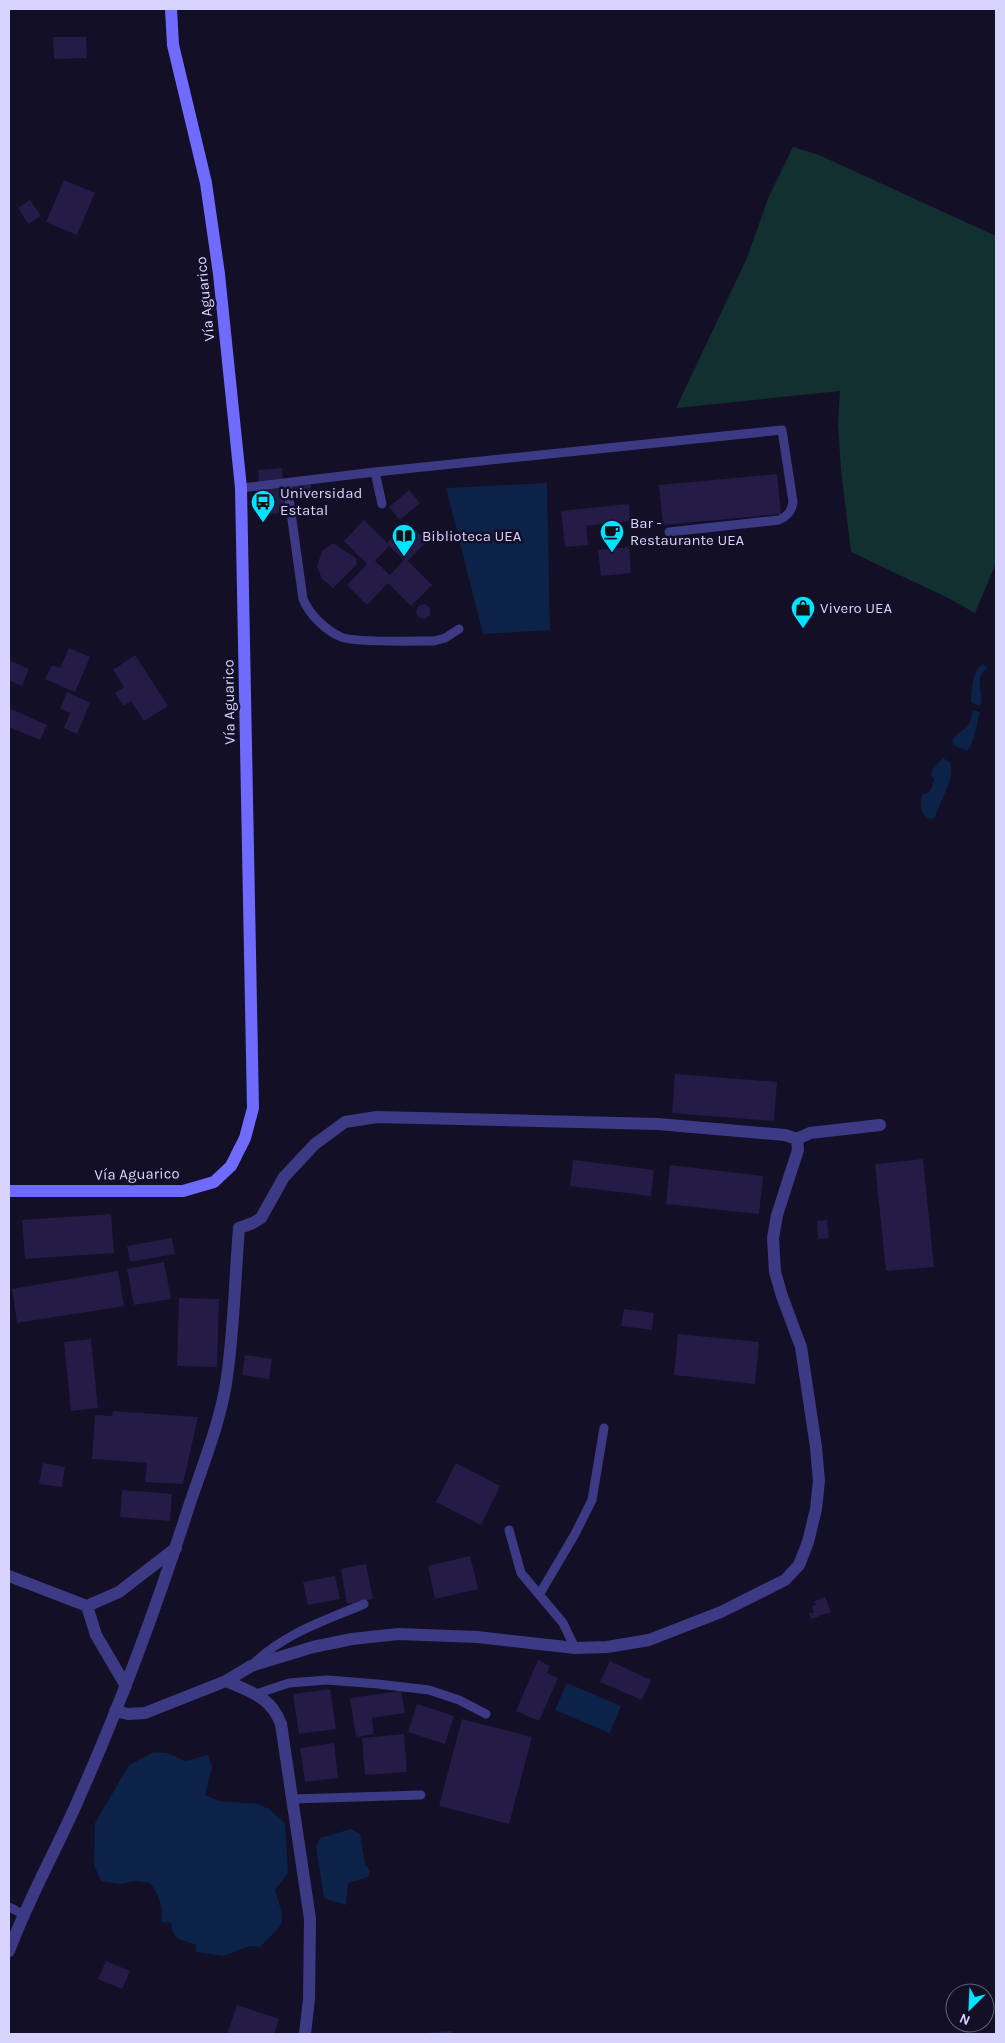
<svg xmlns="http://www.w3.org/2000/svg" width="1005" height="2043" font-family="Karla,sans-serif">
<rect width="100%" height="100%" fill="#130f26"/>
<path fill="#12302f" d="M 793,147 L 819,155 L 996,236 L 996,563 L 975,613 L 948,598 L 851,552 L 841,470 L 838,424 L 840,391 L 676,408 L 747,258 L 769,196 Z"/>
<path fill="#0c2248" d="M 547,483 L 550,630 L 483,634 L 446,488 Z
M 983,664 L 988,668 C 975,675 981,690 982,702 L 979,706 L 971,702 C 972,691 972,670 983,664 Z
M 973,710 L 980,712 C 977,722 974,745 967,751 L 953,745 C 950,735 962,733 967,726 C 971,722 972,715 973,710 Z
M 943,758 L 950,762 C 956,781 939,800 935,818 L 929,819 C 921,813 919,805 922,795 C 931,793 933,787 934,779 L 931,775 L 932,770 Z
M 567,1683 L 621,1706 L 610,1733 L 555,1710 Z
M 154,1752 L 167,1753 L 186,1761 L 208,1755 L 212,1767 L 205,1795 L 219,1801 L 258,1804 L 269,1809 L 285,1823 L 288,1873 L 275,1890 C 286,1926 286,1921 260,1947 L 250,1946 L 223,1956 L 196,1952 L 196,1945 C 182,1939 173,1942 171,1923 L 161,1922 C 164,1906 159,1896 150,1883 L 136,1881 L 119,1884 L 101,1881 L 94,1865 L 95,1823 L 129,1765 Z
M 351,1829 L 360,1834 L 365,1864 L 370,1871 L 368,1877 L 348,1883 L 346,1905 L 326,1899 L 324,1897 L 316,1846 L 320,1838 Z"/>
<path fill="#241b47" fill-rule="evenodd" d="M 53,37 L 86,37 L 87,58 L 54,59 Z
M 64,180 L 95,193 L 77,235 L 46,222 Z
M 30,200 L 41,216 L 28,224 L 18,208 Z
M 282,468 L 283,484 L 259,485 L 258,470 Z
M 777,474 L 781,514 L 663,525 L 659,485 Z
M 311,483 L 311,495 L 291,496 L 290,485 Z
M 284,488 L 286,513 L 267,514 L 265,489 Z
M 409,490 L 420,503 L 400,520 L 389,507 Z
M 629,504 L 630,521 L 586,526 L 588,545 L 565,547 L 561,511 Z
M 364,520 L 387,543 L 407,522 L 427,541 L 408,561 L 432,585 L 411,606 L 388,583 L 367,605 L 347,585 L 367,564 L 344,541 ZM 389,546 L 404,560 L 390,575 L 375,561 Z
M 333,543 L 356,558 L 357,564 L 333,588 L 322,579 L 317,566 L 322,551 Z
M 629,547 L 631,573 L 601,576 L 598,550 Z
M 425,604 L 430,608 L 430,615 L 425,619 L 418,617 L 416,612 L 418,606 Z
M 69,648 L 90,657 L 75,692 L 45,679 L 52,665 L 60,668 Z
M 135,655 L 168,706 L 144,721 L 131,701 L 123,706 L 115,693 L 124,687 L 113,670 Z
M 9,660 L 29,669 L 22,686 L 9,680 Z
M 67,692 L 90,703 L 77,734 L 64,728 L 70,713 L 60,709 Z
M 9,708 L 47,725 L 40,740 L 9,727 Z
M 675,1074 L 777,1082 L 774,1121 L 672,1113 Z
M 923,1159 L 934,1267 L 886,1271 L 875,1164 Z
M 573,1160 L 654,1170 L 651,1196 L 570,1186 Z
M 670,1165 L 763,1176 L 759,1214 L 666,1204 Z
M 111,1214 L 114,1253 L 25,1259 L 22,1220 Z
M 827,1220 L 829,1238 L 818,1239 L 817,1221 Z
M 172,1238 L 175,1254 L 130,1262 L 127,1246 Z
M 164,1262 L 171,1299 L 134,1305 L 127,1269 Z
M 118,1271 L 124,1306 L 17,1323 L 12,1289 Z
M 179,1298 L 219,1299 L 217,1367 L 177,1366 Z
M 624,1309 L 654,1313 L 652,1330 L 621,1326 Z
M 678,1334 L 759,1342 L 755,1384 L 674,1375 Z
M 91,1339 L 98,1408 L 71,1411 L 64,1342 Z
M 245,1355 L 272,1359 L 269,1379 L 242,1375 Z
M 113,1411 L 198,1417 L 183,1484 L 145,1482 L 147,1463 L 92,1459 L 95,1415 L 112,1416 Z
M 43,1463 L 65,1467 L 62,1487 L 39,1484 Z
M 456,1463 L 500,1486 L 481,1525 L 436,1502 Z
M 122,1490 L 172,1494 L 170,1521 L 120,1517 Z
M 470,1556 L 478,1589 L 435,1599 L 428,1566 Z
M 366,1564 L 373,1599 L 347,1604 L 341,1569 Z
M 335,1576 L 340,1599 L 308,1605 L 303,1582 Z
M 825,1597 L 831,1612 L 811,1619 L 809,1614 L 814,1612 L 812,1606 L 816,1605 L 814,1601 Z
M 538,1660 L 550,1666 L 547,1673 L 558,1678 L 539,1721 L 516,1711 Z
M 610,1661 L 651,1680 L 642,1700 L 600,1682 Z
M 330,1689 L 336,1729 L 299,1734 L 293,1694 Z
M 401,1691 L 405,1713 L 372,1718 L 374,1734 L 356,1737 L 350,1698 Z
M 417,1704 L 454,1716 L 445,1744 L 408,1732 Z
M 462,1719 L 532,1737 L 509,1824 L 439,1806 Z
M 404,1734 L 407,1772 L 365,1775 L 362,1738 Z
M 334,1743 L 338,1778 L 305,1782 L 300,1748 Z
M 106,1961 L 130,1971 L 122,1989 L 98,1979 Z
M 237,2005 L 279,2019 L 274,2034 L 227,2034 Z
M 452,2031 L 452,2034 L 423,2034 L 423,2033 Z"/>
<g fill="none" stroke-linecap="round" stroke-linejoin="round">
<path stroke="#3d3a85" stroke-width="9" d="M 375,472 L 382,504
M 287,484 L 303,599 C 309,614 325,630 341,637 C 354,643 416,641 434,641 L 445,638 L 459,629
M 241,488 L 375,472 L 782,430 L 793,502 C 792,511 788,516 779,520 L 669,532
M 509,1530 L 521,1573 L 563,1623 L 575,1648
M 539,1595 L 575,1534 L 592,1500 L 604,1428
M 253,1664 C 285,1633 324,1621 364,1604
M 256,1694 L 289,1683 L 327,1680 L 378,1684 L 429,1690 L 459,1700 L 486,1714
M 293,1799 L 421,1795
M 9,1907 L 23,1914"/>
<path stroke="#3d3a85" stroke-width="12" d="M 797,1139 L 810,1133 L 880,1125
M 9,1576 L 87,1606 L 96,1635 L 126,1686
M 87,1606 L 119,1592 L 176,1548
M 226,1681 C 251,1692 271,1697 281,1724 L 310,1919 L 309,1999 L 305,2034
M 9,1951 C 26,1905 49,1863 70,1818 C 116,1717 155,1612 189,1506 C 203,1464 221,1421 227,1377 C 234,1328 235,1277 239,1228 L 253,1223 L 261,1218 L 284,1177 L 315,1144 L 345,1122 L 377,1117 L 658,1124 L 785,1135 L 797,1139 L 798,1150 L 777,1215 L 773,1238 L 775,1272 L 782,1296 L 801,1347 L 816,1447 L 819,1481 L 816,1509 L 808,1542 L 799,1565 L 785,1580 L 721,1612 L 649,1640 L 607,1647 L 575,1648 L 477,1637 L 398,1634 L 352,1639 L 313,1647 L 251,1666 L 226,1681 L 145,1713 L 128,1714 L 115,1711"/>
<path stroke="#6f6bff" stroke-width="12" d="M 9,1191 L 183,1191 L 214,1182 L 231,1166 L 245,1138 L 253,1108 L 241,488 L 219,274 L 206,183 L 173,45 L 171,9"/>
</g>
<defs>
<symbol id="bus-pin" viewBox="-11 -11 22 30"><path d="M0 17L-7.5 6A9.5 9.5 0 1 1 7.5 6Z" fill="#00e5ff" stroke="#130f26"/><path d="M-5-6H5V4H4V6H2V4H-2V6H-4V4H-5ZM-3.5-4V0h7V-4ZM-3.5 1.2v1.5H-2V1.2ZM2 1.2v1.5H3.5V1.2Z" fill="#111"/></symbol>
<symbol id="cafe-pin" viewBox="-11 -11 22 30"><path d="M0 17L-7.5 6A9.5 9.5 0 1 1 7.5 6Z" fill="#00e5ff" stroke="#130f26"/><path d="M-5.5-4.5H6V0H3Q3 3.5 0 3.5H-2.5Q-5.5 3.5-5.5 0ZM3-3.2v2h1.7v-2ZM-6 4.5H4V6H-6Z" fill="#111"/></symbol>
<symbol id="library-pin" viewBox="-11 -11 22 30"><path d="M0 17L-7.5 6A9.5 9.5 0 1 1 7.5 6Z" fill="#00e5ff" stroke="#130f26"/><path d="M-6-4Q-3-5.5-.7-3.5V5Q-3 3-6 4ZM6-4Q3-5.5 .7-3.5V5Q3 3 6 4Z" fill="#111"/></symbol>
<symbol id="shop-pin" viewBox="-11 -11 22 30"><path d="M0 17L-7.5 6A9.5 9.5 0 1 1 7.5 6Z" fill="#00e5ff" stroke="#130f26"/><path d="M-5-2.5h2.3a2.7 3.5 0 0 1 5.4 0H5L5.5 6h-11ZM-1.5-2.5h3a1.5 2.3 0 0 0-3 0Z" fill="#111"/></symbol>
</defs>
<g fill-rule="evenodd">
<use href="#bus-pin" x="249" y="488" width="28" height="38"/>
<use href="#cafe-pin" x="598" y="518" width="28" height="38"/>
<use href="#library-pin" x="390" y="522" width="28" height="38"/>
<use href="#shop-pin" x="789" y="594" width="28" height="38"/>
</g>
<g text-anchor="middle" stroke-width="5" stroke-linejoin="round" paint-order="stroke">
<g font-size="15" fill="#d9d4ff" stroke="#130f26">
<text transform="translate(205 299) rotate(-96)" y="5">Vía Aguarico</text>
<text transform="translate(229 702) rotate(-91)" y="5">Vía Aguarico</text>
<text transform="translate(137 1174) rotate(-1)" y="5">Vía Aguarico</text>
</g>
<g font-size="15" fill="#d9d4ff" stroke="#130f26" text-anchor="start">
<text x="280" y="498">Universidad<tspan x="280" dy="17">Estatal</tspan></text>
<text x="630" y="528">Bar -<tspan x="630" dy="17">Restaurante UEA</tspan></text>
<text x="422" y="541">Biblioteca UEA</text>
<text x="820" y="613">Vivero UEA</text>
</g>
</g>
<rect width="1005" height="2043" fill="none" stroke="#d9d4ff" stroke-width="20"/>
<g transform="translate(970 2008) rotate(204)"><circle r="24" fill="#130f26" stroke="#625e7d"/>
<path d="M0-4L9 19L0 12L-9 19Z" fill="#00e5ff"/>
<text y="-8" font-size="14" font-weight="bold" text-anchor="middle" fill="#d9d4ff">N</text>
</g>
</svg>
